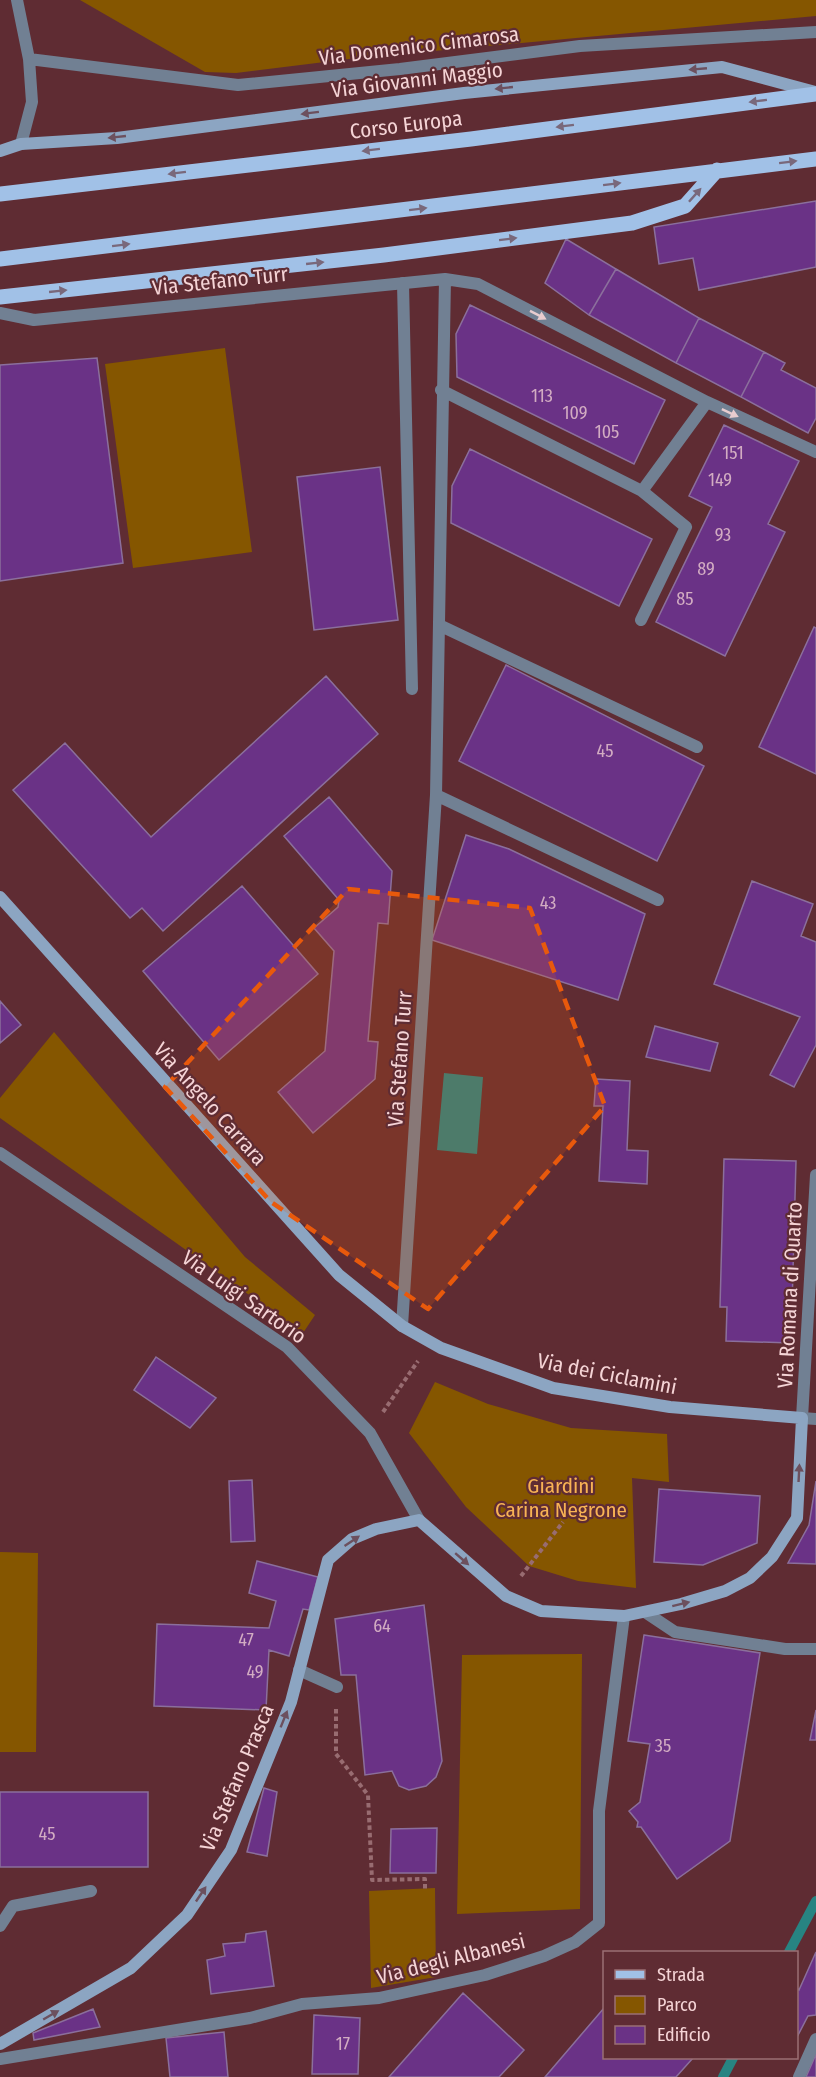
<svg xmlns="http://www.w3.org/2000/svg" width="816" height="2077" font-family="'Fira Sans Condensed',sans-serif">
<rect width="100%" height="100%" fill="#5f2c33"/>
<path fill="#855600" d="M 80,0 L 816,0 L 816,16 L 357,58 L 236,73 L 205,72 Z
M 225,348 L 252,552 L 133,568 L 105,364 Z
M 54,1032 L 245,1257 L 315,1315 L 303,1333 L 0,1118 L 0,1098 Z
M 435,1382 L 488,1404 L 571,1428 L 667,1434 L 669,1482 L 632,1478 L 636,1588 L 578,1581 L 529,1566 L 466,1507 L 409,1433 Z
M 0,1552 L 38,1553 L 36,1752 L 0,1752 Z
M 582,1654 L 580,1909 L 457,1914 L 462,1655 Z
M 435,1888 L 436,1977 L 371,1988 L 369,1891 Z"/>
<path fill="#278482" d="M 444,1073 L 483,1077 L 477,1154 L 437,1150 Z"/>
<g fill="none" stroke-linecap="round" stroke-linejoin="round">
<path stroke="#278482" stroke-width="10" d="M 789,1952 L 816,1901
M 723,2077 L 733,2058"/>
</g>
<path fill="#6a3286" stroke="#8b6f9c" stroke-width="1.5" d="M 816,201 L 816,267 L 699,290 L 693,258 L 659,264 L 654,227 Z
M 566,239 L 616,269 L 589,315 L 545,283 Z
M 616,269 L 699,318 L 676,363 L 589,315 Z
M 470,305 L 665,400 L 634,464 L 457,377 L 456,334 Z
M 699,318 L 764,352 L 741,397 L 676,363 Z
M 764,352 L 785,363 L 781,370 L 816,388 L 816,418 L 808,433 L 741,397 Z
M 97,358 L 123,563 L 0,581 L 0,365 Z
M 724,425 L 799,461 L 768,524 L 785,532 L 725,656 L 656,622 L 712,507 L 689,496 Z
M 470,449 L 652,539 L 619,606 L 451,523 L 452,486 Z
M 380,467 L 398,620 L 314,630 L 297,477 Z
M 814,627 L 816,628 L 816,774 L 759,747 Z
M 506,665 L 704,766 L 657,861 L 459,761 Z
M 326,676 L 378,734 L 163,931 L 142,908 L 130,918 L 13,790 L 65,743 L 151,837 Z
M 329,797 L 392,871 L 388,924 L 378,923 L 368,1041 L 378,1042 L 375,1079 L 313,1133 L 278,1092 L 325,1051 L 334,951 L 314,928 L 338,907 L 339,900 L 284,836 Z
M 466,835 L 509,849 L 645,914 L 618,1000 L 432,940 Z
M 752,881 L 813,904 L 801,936 L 816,942 L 816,1045 L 794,1087 L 770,1075 L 800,1017 L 714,984 Z
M 242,886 L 318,974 L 219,1060 L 143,971 Z
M 0,1001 L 21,1025 L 0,1043 Z
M 655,1026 L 718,1043 L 710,1071 L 646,1057 Z
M 596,1079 L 630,1081 L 627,1150 L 648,1151 L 647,1184 L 599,1181 L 603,1106 L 594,1106 Z
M 724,1159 L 796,1161 L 791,1343 L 726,1341 L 727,1307 L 720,1307 Z
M 156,1357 L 216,1398 L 190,1428 L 134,1390 Z
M 252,1480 L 255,1541 L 231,1542 L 229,1481 Z
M 816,1481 L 816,1564 L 788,1563 L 809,1525 Z
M 659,1489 L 760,1496 L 757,1543 L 703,1565 L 654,1562 Z
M 257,1561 L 318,1577 L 309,1610 L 303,1609 L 289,1656 L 269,1650 L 266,1710 L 154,1706 L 157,1624 L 269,1628 L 276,1601 L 249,1593 Z
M 424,1605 L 442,1761 L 436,1777 L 426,1786 L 409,1790 L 399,1786 L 392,1771 L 365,1775 L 356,1675 L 341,1675 L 335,1619 Z
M 644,1635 L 760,1653 L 730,1841 L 677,1879 L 641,1827 L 637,1827 L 638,1822 L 629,1811 L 640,1802 L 650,1744 L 628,1741 Z
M 816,1710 L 816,1740 L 810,1740 Z
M 264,1788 L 277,1792 L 267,1856 L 247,1852 Z
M 0,1792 L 148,1792 L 148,1867 L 0,1867 Z
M 437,1828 L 436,1873 L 390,1873 L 391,1829 Z
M 266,1931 L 274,1986 L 211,1994 L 207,1960 L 225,1956 L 223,1944 L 245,1942 L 246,1934 Z
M 816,1952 L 816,2015 L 808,2016 L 796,2039 L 796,1987 L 799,1990 Z
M 463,1993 L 524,2050 L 499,2077 L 389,2077 Z
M 604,2008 L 604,2058 L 693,2058 L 676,2077 L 545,2077 Z
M 93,2009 L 100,2027 L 34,2040 L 33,2033 Z
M 314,2015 L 360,2018 L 358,2074 L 312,2074 Z
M 224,2032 L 228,2077 L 170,2077 L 166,2038 Z
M 816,2054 L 816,2077 L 806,2077 Z"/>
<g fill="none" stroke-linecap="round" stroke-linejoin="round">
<path stroke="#986c71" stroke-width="4" stroke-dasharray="4.5 3" stroke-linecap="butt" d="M 383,1412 L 418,1361
M 521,1576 L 563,1522
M 336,1709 L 336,1754 L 368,1795 L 372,1880 L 425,1879 L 425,1889"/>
<path stroke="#718093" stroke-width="12" d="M 403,283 L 412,689"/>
<path stroke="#718093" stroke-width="12" d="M 17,0 L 29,59 L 32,102 L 21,144
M 29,59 L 238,85 L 400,69 L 580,46 L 816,32
M 445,279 L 436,795 L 658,900
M 0,313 L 34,320 L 445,279 L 478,284 L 707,402 L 816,452
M 441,390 L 642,491
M 641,620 L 686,527 L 642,491 L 707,402
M 439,625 L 697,747
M 0,1153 L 287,1347 L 370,1433 L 419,1520
M 816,1175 L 802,1418 L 816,1419
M 402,1326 L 436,795
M 645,1612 L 675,1632 L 785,1649 L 816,1649
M 299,1670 L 337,1687
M 0,1926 L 13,1906 L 91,1891
M 0,2059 L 250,2018 L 302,2004 L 379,1998 L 485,1975 L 544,1956 L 575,1942 L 599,1923 L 599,1811 L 624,1616
M 799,2077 L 816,2039"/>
<path stroke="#8ca5c2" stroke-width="12" d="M 0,151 L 21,144 L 117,138 L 464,93 L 722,67 L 815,92
M 0,897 L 339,1275 L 402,1326 L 441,1348 L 553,1388 L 670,1407 L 802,1418 L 797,1518 L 772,1557 L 750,1578 L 725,1591 L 681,1604 L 624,1616 L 541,1611 L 506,1596 L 419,1520 L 376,1529 L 352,1539 L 328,1560 L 291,1702 L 231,1850 L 187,1915 L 131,1968 L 0,2044"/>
<path stroke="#a1c1e7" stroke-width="15" d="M 0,194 L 471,139 L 816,94
M 0,259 L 816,159
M 0,297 L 384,255 L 632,223 L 685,206 L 717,170"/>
</g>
<defs><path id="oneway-solid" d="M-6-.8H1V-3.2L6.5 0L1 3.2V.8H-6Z" transform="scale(1.5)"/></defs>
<g fill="#6c505e">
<use href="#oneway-solid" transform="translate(698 69) rotate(175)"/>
<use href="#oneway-solid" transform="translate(504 88) rotate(174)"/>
<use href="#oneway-solid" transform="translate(310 113) rotate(173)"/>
<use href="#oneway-solid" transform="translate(117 137) rotate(174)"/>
<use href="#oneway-solid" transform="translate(799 1473) rotate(-87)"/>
<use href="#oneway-solid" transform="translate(352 1541) rotate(-34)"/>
<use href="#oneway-solid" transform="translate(462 1559) rotate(41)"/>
<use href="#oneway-solid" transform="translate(681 1604) rotate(-14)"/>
<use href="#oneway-solid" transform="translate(284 1719) rotate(-68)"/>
<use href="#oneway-solid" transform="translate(201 1894) rotate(-56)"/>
<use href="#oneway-solid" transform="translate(51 2015) rotate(-30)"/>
</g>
<g fill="#79687b">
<use href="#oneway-solid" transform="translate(758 101) rotate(173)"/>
<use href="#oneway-solid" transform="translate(565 126) rotate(173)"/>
<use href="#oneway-solid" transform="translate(371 150) rotate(173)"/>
<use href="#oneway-solid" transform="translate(788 162) rotate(-7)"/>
<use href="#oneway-solid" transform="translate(177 173) rotate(173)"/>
<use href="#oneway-solid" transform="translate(612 184) rotate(-7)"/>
<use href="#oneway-solid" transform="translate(695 195) rotate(-48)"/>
<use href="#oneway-solid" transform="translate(418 209) rotate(-7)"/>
<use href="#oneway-solid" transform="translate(508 239) rotate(-7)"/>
<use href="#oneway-solid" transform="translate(121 245) rotate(-7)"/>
<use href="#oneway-solid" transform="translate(315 263) rotate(-6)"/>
<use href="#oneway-solid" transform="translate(58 291) rotate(-6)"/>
</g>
<g fill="#e8cccf">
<use href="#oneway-solid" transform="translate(538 315) rotate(27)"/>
<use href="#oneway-solid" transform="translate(730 413) rotate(25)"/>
</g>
<path fill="#e8590c" fill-opacity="0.2" stroke="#e8590c" stroke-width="4.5" stroke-dasharray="12 8" stroke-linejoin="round" d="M 348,889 L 530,908 L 605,1106 L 428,1309 L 271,1202 L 165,1087 Z"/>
<g text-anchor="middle" stroke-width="4.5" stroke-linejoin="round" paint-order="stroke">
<g font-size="18" fill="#d2acc2">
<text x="542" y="402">113</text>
<text x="575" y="419">109</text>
<text x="607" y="438">105</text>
<text x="733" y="459">151</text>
<text x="720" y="486">149</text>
<text x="723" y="541">93</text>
<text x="706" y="575">89</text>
<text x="685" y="605">85</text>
<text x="605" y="757">45</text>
<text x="548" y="909">43</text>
<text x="382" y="1632">64</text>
<text x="246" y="1646">47</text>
<text x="255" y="1678">49</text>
<text x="663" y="1752">35</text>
<text x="47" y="1840">45</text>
<text x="343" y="2050">17</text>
</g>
<g font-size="21" fill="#f5d4d6" stroke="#5f2c33">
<text transform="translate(419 46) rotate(-7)" y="7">Via Domenico Cimarosa</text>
<text transform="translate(417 80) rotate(-7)" y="7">Via Giovanni Maggio</text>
<text transform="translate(406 125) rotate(-7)" y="7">Corso Europa</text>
<text transform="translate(220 281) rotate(-6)" y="7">Via Stefano Turr</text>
<text transform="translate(400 1059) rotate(-86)" y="7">Via Stefano Turr</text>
<text transform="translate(210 1104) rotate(48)" y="7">Via Angelo Carrara</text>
<text transform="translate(790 1295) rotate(-87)" y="7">Via Romana di Quarto</text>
<text transform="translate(244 1297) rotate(35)" y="7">Via Luigi Sartorio</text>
<text transform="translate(607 1374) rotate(11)" y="7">Via dei Ciclamini</text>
<text transform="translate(237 1778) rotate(-67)" y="7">Via Stefano Prasca</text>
<text transform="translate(451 1959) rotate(-14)" y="7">Via degli Albanesi</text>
</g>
<g font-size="21" fill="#f8b354" stroke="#5f2c33">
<text x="561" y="1493">Giardini<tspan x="561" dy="24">Carina Negrone</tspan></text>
</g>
</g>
<rect x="603" y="1951" width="195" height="108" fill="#5f2c33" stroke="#9b6f74" stroke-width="1.5"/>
<rect x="615" y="1970" width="30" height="9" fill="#a1c1e7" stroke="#9b6f74" stroke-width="1.5"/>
<text x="657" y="1981" font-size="18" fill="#f5d4d6">Strada</text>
<rect x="615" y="1996" width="30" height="18" fill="#855600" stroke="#9b6f74" stroke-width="1.5"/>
<text x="657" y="2011" font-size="18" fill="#f5d4d6">Parco</text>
<rect x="615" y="2026" width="30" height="18" fill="#6a3286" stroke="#9b6f74" stroke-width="1.5"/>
<text x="657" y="2041" font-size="18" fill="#f5d4d6">Edificio</text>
</svg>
